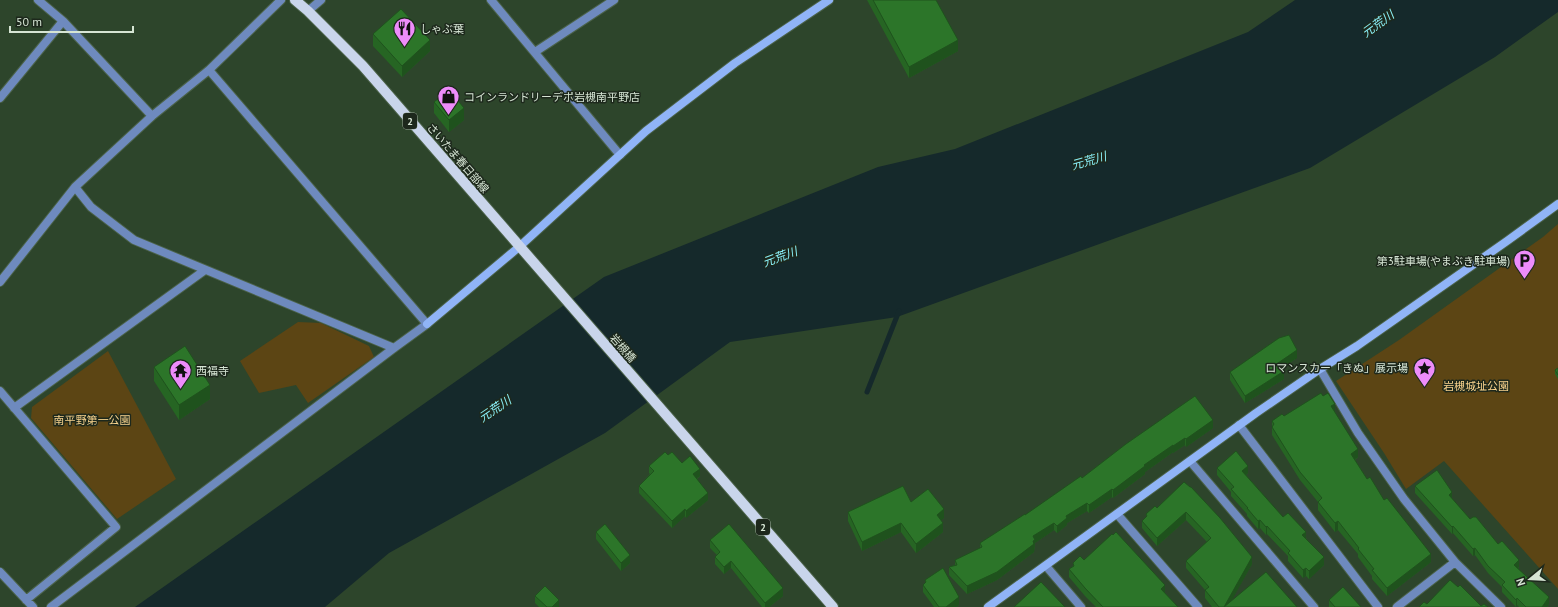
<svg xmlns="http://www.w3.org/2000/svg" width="1558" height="607" font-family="'PT Sans','Noto Sans JP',sans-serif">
<rect width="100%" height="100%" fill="#2d452b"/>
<path fill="#5c4514" d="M 1558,224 L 1558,589 L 1444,461 L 1406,489 L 1384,453 L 1336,381 L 1399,340 L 1543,237 Z
M 298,322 L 321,323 L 369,346 L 374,357 L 308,403 L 296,385 L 259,393 L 240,361 Z
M 108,351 L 176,479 L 117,519 L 31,418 L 32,407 Z"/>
<path fill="#15292b" d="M 1295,0 L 1558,0 L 1558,12 L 1495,57 L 1310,168 L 897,317 L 730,342 L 605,433 L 389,553 L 325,607 L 135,607 L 604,277 L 878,167 L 955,149 L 1248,32 Z"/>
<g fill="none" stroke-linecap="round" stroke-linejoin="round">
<path stroke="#15292b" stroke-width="5" d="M 867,392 L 899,311"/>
<defs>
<path id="street" d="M 38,0 L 63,21 L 152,116
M 491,0 L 620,155
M 308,11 L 321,0
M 535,52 L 614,0
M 0,98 L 63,21
M 75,187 L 91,207 L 134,240 L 394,348
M 0,282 L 75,187 L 152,116 L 209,70 L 281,0
M 1320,369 L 1358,433 L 1404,499 L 1455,562 L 1501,607
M 0,391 L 116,527 L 26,600
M 14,408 L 205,270
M 1239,425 L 1378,607
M 1190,461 L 1314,607
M 1117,514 L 1198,607
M 1046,566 L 1081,607
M 0,572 L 33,607
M 51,607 L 394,348 L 427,324 L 209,70
M 1397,607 L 1455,562"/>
<path id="secondary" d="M 427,324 L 519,247 L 646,131 L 735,63 L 829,0
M 988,607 L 1256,413 L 1320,369 L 1357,346 L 1507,241 L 1558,204"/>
<path id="primary" d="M 295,0 L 308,11 L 363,66 L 833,607"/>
</defs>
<use href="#street" stroke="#4b6249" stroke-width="10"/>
<use href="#secondary" stroke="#4b6249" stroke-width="10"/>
<use href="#primary" stroke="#4b6249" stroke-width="12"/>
<use href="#street" stroke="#6e8abe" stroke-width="8"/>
<use href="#secondary" stroke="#90b4f7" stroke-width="8"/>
<use href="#primary" stroke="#c9d5eb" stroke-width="10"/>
</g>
<path fill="#266523" d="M 867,0 L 936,0 L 958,51 L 909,78 Z
M 373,34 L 430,51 L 402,77 L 373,46 Z
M 434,102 L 464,120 L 449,132 L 434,113 Z
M 1297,358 L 1282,368 L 1284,379 L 1245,403 L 1230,380 L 1230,372 Z
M 154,367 L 210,399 L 179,420 L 154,381 Z
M 1558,368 L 1558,379 L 1555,374 L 1555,370 Z
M 1335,412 L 1358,457 L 1355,460 L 1367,479 L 1431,562 L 1387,596 L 1372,579 L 1372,576 L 1358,557 L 1358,554 L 1338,530 L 1335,532 L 1318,510 L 1318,502 L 1300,480 L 1272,435 L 1272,421 L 1284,416 Z
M 1213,428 L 1186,447 L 1185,445 L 1173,453 L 1173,452 L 1145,472 L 1145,474 L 1113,498 L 1112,497 L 1089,513 L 1087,511 L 1067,523 L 1067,525 L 1057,533 L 1054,530 L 1035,543 L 1034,552 L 997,580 L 967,594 L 949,575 L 949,567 L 955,565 L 955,560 L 980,549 L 980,543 L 1025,515 L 1082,478 L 1126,444 Z
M 668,455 L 682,463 L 700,476 L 697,479 L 708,500 L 686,518 L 685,516 L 672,528 L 639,493 L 639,486 L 650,474 L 649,473 L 649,466 Z
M 1217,468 L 1248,473 L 1246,475 L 1283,517 L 1306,538 L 1324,565 L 1309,579 L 1306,576 L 1303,578 L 1288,561 L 1288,556 L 1267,534 L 1266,535 L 1260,528 L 1258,529 L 1247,516 L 1247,514 L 1231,496 L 1231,492 L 1217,475 Z
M 1184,482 L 1252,564 L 1231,601 L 1297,607 L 1212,607 L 1205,598 L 1205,590 L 1186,568 L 1186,561 L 1207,542 L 1186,520 L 1157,546 L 1142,528 L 1142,521 L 1146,517 L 1146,514 L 1157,508 Z
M 1415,486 L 1452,499 L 1470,519 L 1498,544 L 1519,567 L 1518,569 L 1549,604 L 1547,607 L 1519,607 L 1517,605 L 1516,607 L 1502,592 L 1502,587 L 1488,573 L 1475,555 L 1473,556 L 1453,533 L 1452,534 L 1415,493 Z
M 911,502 L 944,518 L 941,520 L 943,532 L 916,553 L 901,532 L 862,551 L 848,521 L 848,512 Z
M 596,532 L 630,563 L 621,571 L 596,539 Z
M 710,540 L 783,596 L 769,607 L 762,607 L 731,568 L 724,574 L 715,564 L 715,557 L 717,555 L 710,548 Z
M 1084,560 L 1165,593 L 1178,607 L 1096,607 L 1085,596 L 1069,577 L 1069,569 L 1073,566 L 1073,563 Z
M 925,580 L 959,605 L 956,607 L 934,607 L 923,592 L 923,585 L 925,583 Z
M 535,596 L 559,607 L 539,607 L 535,603 Z
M 1329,600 L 1361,607 L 1329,607 Z"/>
<path fill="#1f521d" d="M 430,40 L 430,51 L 402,77 L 402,66 Z
M 958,40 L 958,51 L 909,78 L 909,67 Z
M 464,108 L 464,120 L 449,132 L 449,120 Z
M 1297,350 L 1297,358 L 1278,370 L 1278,363 Z
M 1284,371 L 1284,379 L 1245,403 L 1245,396 Z
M 210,385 L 210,399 L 179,420 L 179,405 Z
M 1335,404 L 1335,412 L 1331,415 L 1331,406 Z
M 1213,420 L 1213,428 L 1186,447 L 1186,439 Z
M 1185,438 L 1185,445 L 1173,453 L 1173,446 Z
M 1173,445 L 1173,452 L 1145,472 L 1145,474 L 1113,498 L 1113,490 L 1144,465 Z
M 1358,449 L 1358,457 L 1351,462 L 1351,454 Z
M 1248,466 L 1248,473 L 1242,479 L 1242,471 Z
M 700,469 L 700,476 L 693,481 L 693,474 Z
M 1112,489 L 1112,497 L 1089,513 L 1089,505 Z
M 1452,492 L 1452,499 L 1449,495 Z
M 708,493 L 708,500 L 686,518 L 686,511 Z
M 1087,503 L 1087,511 L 1067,523 L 1067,525 L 1057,533 L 1057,526 L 1066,516 Z
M 685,509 L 685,516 L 672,528 L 672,521 Z
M 944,509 L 944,518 L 937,524 L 937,515 Z
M 1186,512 L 1186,520 L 1157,546 L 1157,538 Z
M 1260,520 L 1260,528 L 1258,529 L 1258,521 Z
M 1338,521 L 1338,530 L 1335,532 L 1335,523 Z
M 901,523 L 901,532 L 862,551 L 862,542 Z
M 943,523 L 943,532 L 916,553 L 916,544 Z
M 1054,523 L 1054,530 L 1035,543 L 1034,552 L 997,580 L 967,594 L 967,586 L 1033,536 Z
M 1267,526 L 1267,534 L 1266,535 L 1266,527 Z
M 1453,526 L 1453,533 L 1452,534 L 1452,527 Z
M 1306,532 L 1306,540 L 1302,535 Z
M 1475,548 L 1475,555 L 1473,556 L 1473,549 Z
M 1431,554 L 1431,562 L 1387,596 L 1387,588 Z
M 630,555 L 630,563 L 621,571 L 621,563 Z
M 1252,557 L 1252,564 L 1228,607 L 1224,607 Z
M 1324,557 L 1324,565 L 1309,579 L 1309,571 Z
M 1519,560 L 1519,567 L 1514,572 L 1514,565 Z
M 731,561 L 731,568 L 724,574 L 724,567 Z
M 1306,568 L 1306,576 L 1303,578 L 1303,570 Z
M 1165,585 L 1165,593 L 1161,589 Z
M 783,588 L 783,596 L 769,607 L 765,607 L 765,603 Z
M 959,597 L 959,605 L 956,607 L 946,607 Z
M 1549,597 L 1549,604 L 1547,607 L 1542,607 Z
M 1517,598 L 1517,605 L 1516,607 L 1516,600 Z
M 559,600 L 559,607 L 552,607 Z"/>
<path fill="#2c7529" stroke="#1f521d" d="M 873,0 L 936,0 L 958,40 L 909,67 Z
M 401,9 L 430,40 L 402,66 L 373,34 Z
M 449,90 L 464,108 L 449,120 L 434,102 Z
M 1289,335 L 1297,350 L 1278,363 L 1284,371 L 1245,396 L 1230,372 L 1279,338 Z
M 185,346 L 210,385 L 179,405 L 154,367 Z
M 1558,368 L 1558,375 L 1555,370 Z
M 1321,393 L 1323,396 L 1328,393 L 1335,404 L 1331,406 L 1358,449 L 1351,454 L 1367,479 L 1370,477 L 1384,500 L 1387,498 L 1431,554 L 1387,588 L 1372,570 L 1374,569 L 1358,549 L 1359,548 L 1338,521 L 1335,523 L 1318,502 L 1322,498 L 1300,472 L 1272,427 L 1274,424 L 1272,421 L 1282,414 L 1284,416 Z
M 1195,396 L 1213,420 L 1186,439 L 1185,438 L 1173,446 L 1173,445 L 1144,465 L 1145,466 L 1113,490 L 1112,489 L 1089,505 L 1087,503 L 1066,516 L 1067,518 L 1057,526 L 1054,523 L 1033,536 L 1035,540 L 1033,541 L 1034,544 L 997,572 L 967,586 L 949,567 L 957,565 L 955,560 L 982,547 L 980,543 L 1025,514 L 1025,515 L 1081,476 L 1082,478 L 1126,444 Z
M 1236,451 L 1248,466 L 1242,471 L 1283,517 L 1288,513 L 1306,532 L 1302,535 L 1324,557 L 1309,571 L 1306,568 L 1303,570 L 1288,553 L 1290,551 L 1267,526 L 1266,527 L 1260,520 L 1258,521 L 1247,508 L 1248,508 L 1231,489 L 1234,487 L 1217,468 Z
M 665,452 L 668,455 L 672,452 L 682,463 L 690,456 L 700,469 L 693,474 L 708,493 L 686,511 L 685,509 L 672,521 L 639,486 L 654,471 L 649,466 Z
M 1437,470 L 1452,492 L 1449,495 L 1470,519 L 1473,517 L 1476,517 L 1498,544 L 1502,541 L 1519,560 L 1514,565 L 1549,597 L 1542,607 L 1526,607 L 1517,598 L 1516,600 L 1502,585 L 1505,582 L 1488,566 L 1475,548 L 1473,549 L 1453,526 L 1452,527 L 1415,486 Z
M 1184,482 L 1190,487 L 1191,487 L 1220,518 L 1252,557 L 1224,607 L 1219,607 L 1205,590 L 1209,587 L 1186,561 L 1211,538 L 1186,512 L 1157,538 L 1142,521 L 1147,516 L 1146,514 L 1155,506 L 1157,508 Z
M 903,486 L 911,502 L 928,489 L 944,509 L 937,515 L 943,523 L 916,544 L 901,523 L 862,542 L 848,512 Z
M 605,524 L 630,555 L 621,563 L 596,532 Z
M 729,524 L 783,588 L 765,603 L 731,561 L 724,567 L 715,557 L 720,552 L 710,540 Z
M 1116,532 L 1165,585 L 1161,589 L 1178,607 L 1103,607 L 1085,588 L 1069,569 L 1074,566 L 1073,563 L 1080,556 L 1084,560 L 1112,534 L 1113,535 Z
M 943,568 L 959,597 L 946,607 L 939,607 L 923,585 L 926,582 L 925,580 Z
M 1266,572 L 1297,607 L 1224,607 Z
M 1450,580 L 1458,587 L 1460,585 L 1481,606 L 1484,604 L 1488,607 L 1419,607 L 1424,602 L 1427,604 Z
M 1041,582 L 1065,607 L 1014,607 Z
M 545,586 L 559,600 L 552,607 L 547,607 L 535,596 Z
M 1343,587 L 1361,607 L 1335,607 L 1329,600 Z"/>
<defs>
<symbol id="restaurant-pin" viewBox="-11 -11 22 30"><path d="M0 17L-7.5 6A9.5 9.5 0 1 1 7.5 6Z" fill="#ed8cfa" stroke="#1d281c"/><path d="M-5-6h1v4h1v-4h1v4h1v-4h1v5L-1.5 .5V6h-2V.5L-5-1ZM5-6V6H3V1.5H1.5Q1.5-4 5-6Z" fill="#111"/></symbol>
<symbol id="shop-pin" viewBox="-11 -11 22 30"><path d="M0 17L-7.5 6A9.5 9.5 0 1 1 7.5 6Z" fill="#ed8cfa" stroke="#1d281c"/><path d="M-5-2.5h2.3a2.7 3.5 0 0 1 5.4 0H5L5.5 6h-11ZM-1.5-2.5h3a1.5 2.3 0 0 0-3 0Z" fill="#111"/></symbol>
<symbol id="parking-pin" viewBox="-11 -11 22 30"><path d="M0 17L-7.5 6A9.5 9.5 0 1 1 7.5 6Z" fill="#ed8cfa" stroke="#1d281c"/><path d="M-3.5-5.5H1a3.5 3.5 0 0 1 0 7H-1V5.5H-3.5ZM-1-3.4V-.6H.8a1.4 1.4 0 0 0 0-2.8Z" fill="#111"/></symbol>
<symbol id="sight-pin" viewBox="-11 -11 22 30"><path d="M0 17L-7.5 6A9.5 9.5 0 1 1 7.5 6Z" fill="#ed8cfa" stroke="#1d281c"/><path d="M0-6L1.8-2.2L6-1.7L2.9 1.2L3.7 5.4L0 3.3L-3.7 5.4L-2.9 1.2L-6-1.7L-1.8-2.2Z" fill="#111"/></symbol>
<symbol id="temple-pin" viewBox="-11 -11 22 30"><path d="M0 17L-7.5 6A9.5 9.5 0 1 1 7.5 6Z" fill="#ed8cfa" stroke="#1d281c"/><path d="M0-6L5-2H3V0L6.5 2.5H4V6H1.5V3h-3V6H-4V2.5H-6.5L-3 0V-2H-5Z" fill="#111"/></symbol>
</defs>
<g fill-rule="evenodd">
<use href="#restaurant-pin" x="392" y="16" width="25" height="34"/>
<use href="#shop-pin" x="436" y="84" width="25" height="34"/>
<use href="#parking-pin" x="1512" y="248" width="25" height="34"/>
<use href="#sight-pin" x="1412" y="356" width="25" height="34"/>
<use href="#temple-pin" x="168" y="358" width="25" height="34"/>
</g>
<g text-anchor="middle" stroke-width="3" stroke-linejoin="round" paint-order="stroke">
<g fill="#1d281c" stroke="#9eac9d" stroke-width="1">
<rect x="403" y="113" width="14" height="16" rx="3"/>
<rect x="756" y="519" width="14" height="16" rx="3"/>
</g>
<g font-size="10" font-weight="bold" fill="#d6e5d4">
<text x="410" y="125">2</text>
<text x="763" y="531">2</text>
</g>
<g font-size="11" fill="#d6e5d4" stroke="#1d281c" text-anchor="start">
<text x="420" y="33">しゃぶ葉</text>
<text x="464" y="101">コインランドリーデポ岩槻南平野店</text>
<text x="1510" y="265" text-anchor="end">第3駐車場(やまぶき駐車場)</text>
<text x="1408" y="372" text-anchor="end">ロマンスカー「きぬ」展示場</text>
<text x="196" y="375">西福寺</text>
</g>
<g font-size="11" fill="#d6e5d4" stroke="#1d281c">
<text transform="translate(458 158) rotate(49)" y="4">さいたま春日部線</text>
<text transform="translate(623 348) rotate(49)" y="4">岩槻橋</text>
</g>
<g font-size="11" fill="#f8d38d" stroke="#1d281c">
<text x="1476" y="390">岩槻城址公園</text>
<text x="92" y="424">南平野第一公園</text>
</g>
<g font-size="12" font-style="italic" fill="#8af1fa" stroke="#1d281c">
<text transform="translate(1378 24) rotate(-36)" y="4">元荒川</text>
<text transform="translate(1089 161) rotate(-16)" y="4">元荒川</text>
<text transform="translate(780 257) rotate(-20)" y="4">元荒川</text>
<text transform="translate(495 409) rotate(-34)" y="4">元荒川</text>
</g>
</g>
<g transform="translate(1530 579) rotate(252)" stroke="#1d281c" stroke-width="3" paint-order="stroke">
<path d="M0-3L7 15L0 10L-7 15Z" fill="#d6e5d4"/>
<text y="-6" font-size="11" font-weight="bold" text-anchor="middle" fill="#d6e5d4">N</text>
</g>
<path d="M10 26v6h123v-6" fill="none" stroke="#d6e5d4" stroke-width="2"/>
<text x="16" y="26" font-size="12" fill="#d6e5d4" stroke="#1d281c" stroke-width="3" paint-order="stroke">50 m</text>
</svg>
